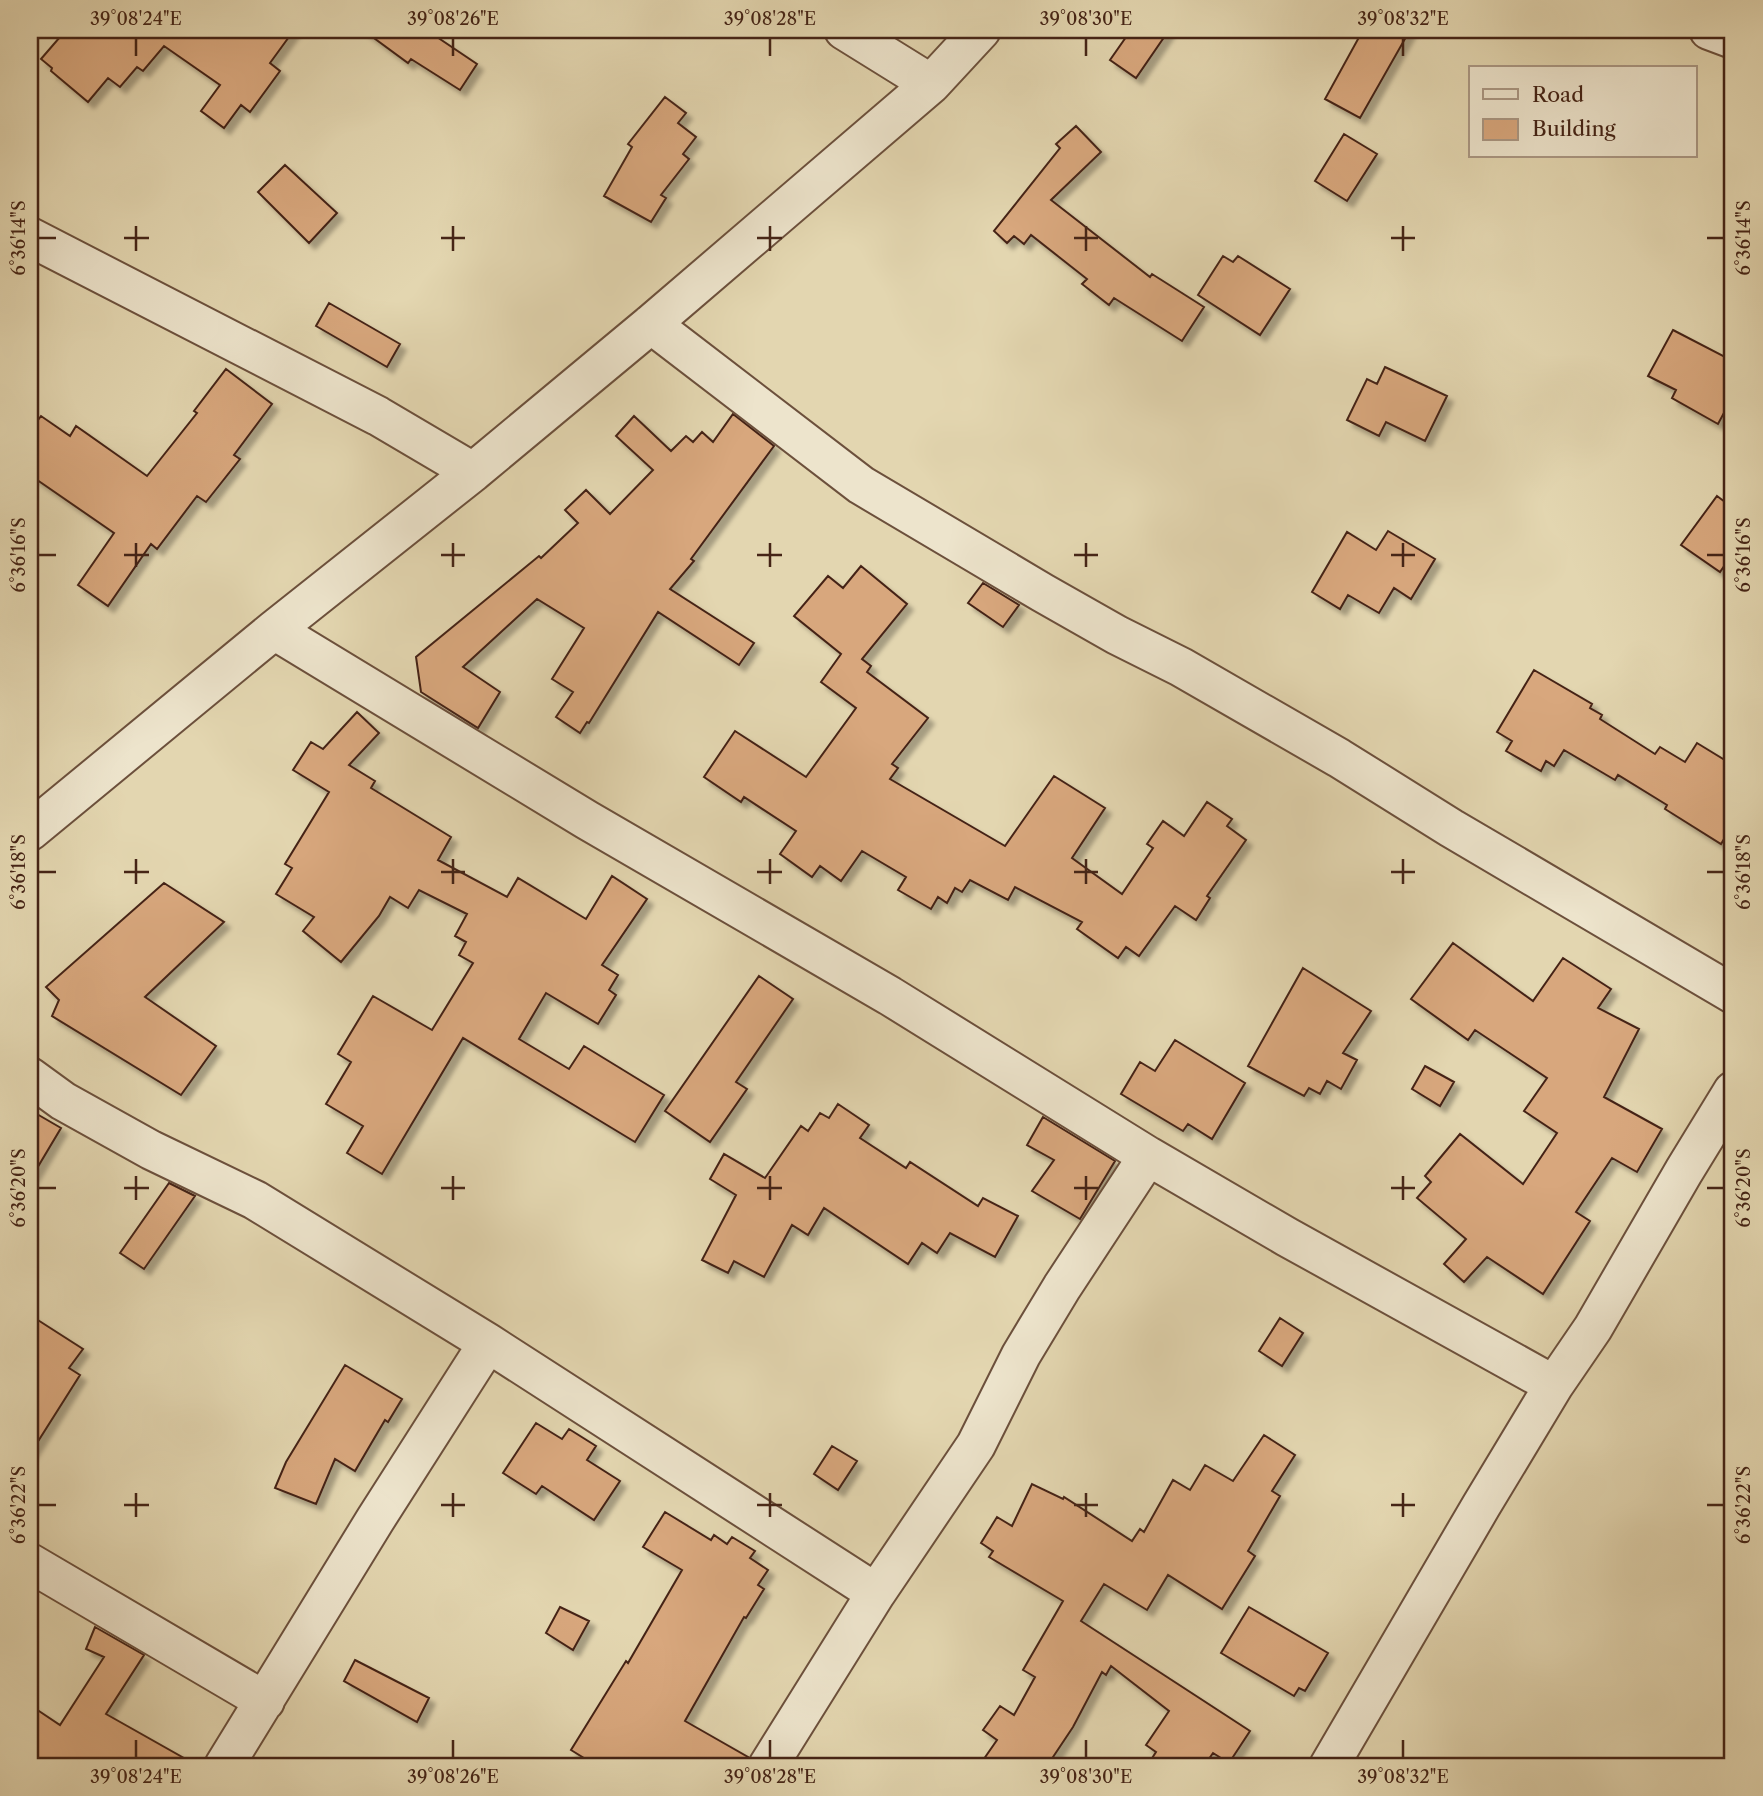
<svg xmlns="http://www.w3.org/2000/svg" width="1763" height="1796" font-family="'Libre Caslon Text',serif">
<defs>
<filter id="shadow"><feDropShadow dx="6" dy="6" stdDeviation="2" flood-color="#0004"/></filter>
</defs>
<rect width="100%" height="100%" fill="#e3d6b0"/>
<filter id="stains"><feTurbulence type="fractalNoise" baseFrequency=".00286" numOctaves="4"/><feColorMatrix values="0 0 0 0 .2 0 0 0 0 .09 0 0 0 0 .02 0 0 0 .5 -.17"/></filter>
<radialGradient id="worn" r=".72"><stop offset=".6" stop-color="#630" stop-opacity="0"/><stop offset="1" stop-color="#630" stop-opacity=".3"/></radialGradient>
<path fill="#d8a77d" stroke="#452416" stroke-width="2" filter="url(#shadow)" d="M 66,30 L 294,30 L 270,63 L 280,71 L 250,112 L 241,105 L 224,128 L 201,111 L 220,85 L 164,46 L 143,71 L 137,67 L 120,87 L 108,78 L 88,102 L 51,71 L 52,68 L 41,59 Z
M 363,30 L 433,30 L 431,33 L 477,64 L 460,90 L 411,59 L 408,63 Z
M 1131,30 L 1169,30 L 1136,78 L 1110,60 Z
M 1363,30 L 1410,30 L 1360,118 L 1325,99 Z
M 665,97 L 686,113 L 678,123 L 696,137 L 683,154 L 689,159 L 661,195 L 666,198 L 651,222 L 604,196 L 632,147 L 628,144 Z
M 1076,126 L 1101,152 L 1051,200 L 1150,277 L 1152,274 L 1204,307 L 1182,341 L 1114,298 L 1109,305 L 1082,284 L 1087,279 L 1031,235 L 1024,244 L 1014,236 L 1007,243 L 994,231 L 1060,148 L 1056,144 Z
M 1344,134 L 1377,154 L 1347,201 L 1315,181 Z
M 285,165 L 337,213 L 309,243 L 258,192 Z
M 1223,256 L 1233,262 L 1238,256 L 1290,289 L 1260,335 L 1198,295 Z
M 329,303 L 400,344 L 387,367 L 316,326 Z
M 1673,330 L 1733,361 L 1733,396 L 1718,424 L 1672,398 L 1676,390 L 1648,376 Z
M 1385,367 L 1447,396 L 1425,441 L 1386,422 L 1379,436 L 1347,420 L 1367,379 L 1377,384 Z
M 226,369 L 272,404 L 234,455 L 240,459 L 206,502 L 197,496 L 157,549 L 151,544 L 108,606 L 78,585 L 114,533 L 30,475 L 30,431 L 41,416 L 70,436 L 76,426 L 147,476 L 197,413 L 194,411 Z
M 733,414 L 774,446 L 691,559 L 694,561 L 670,589 L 754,643 L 739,665 L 658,612 L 589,723 L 587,722 L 580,733 L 556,717 L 573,692 L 552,679 L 584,628 L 537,599 L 463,667 L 500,692 L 478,728 L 421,692 L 416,657 L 539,556 L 541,558 L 578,523 L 565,510 L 586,490 L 610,514 L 653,470 L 616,436 L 634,416 L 671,451 L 686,436 L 693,442 L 702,432 L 713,442 Z
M 1717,496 L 1733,508 L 1733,553 L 1720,572 L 1681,545 Z
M 1388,531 L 1435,559 L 1411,599 L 1394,588 L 1379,613 L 1348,595 L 1340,609 L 1312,592 L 1347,532 L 1376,550 Z
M 861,566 L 907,604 L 862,659 L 871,666 L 867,672 L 928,718 L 892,764 L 898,768 L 890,779 L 1005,846 L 1054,776 L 1105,808 L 1072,858 L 1122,894 L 1153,848 L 1147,844 L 1163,821 L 1184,836 L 1207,802 L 1232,819 L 1227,826 L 1246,840 L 1207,896 L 1210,898 L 1196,920 L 1175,906 L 1139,956 L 1126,947 L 1118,958 L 1077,929 L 1082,922 L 1015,887 L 1008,900 L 970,880 L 962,892 L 955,888 L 947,903 L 938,897 L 931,909 L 898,890 L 906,877 L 862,851 L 841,881 L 820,866 L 812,877 L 780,854 L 796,831 L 744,797 L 741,802 L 704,777 L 735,731 L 806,777 L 856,708 L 821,682 L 841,654 L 794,616 L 828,576 L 843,588 Z
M 983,583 L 1019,605 L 1003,627 L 968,603 Z
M 1534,670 L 1592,704 L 1590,708 L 1602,715 L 1600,719 L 1655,754 L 1660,747 L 1685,762 L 1697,743 L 1733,765 L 1733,824 L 1721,844 L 1665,809 L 1667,805 L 1618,775 L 1615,780 L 1564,750 L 1554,766 L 1546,761 L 1541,771 L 1506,751 L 1512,741 L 1497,732 Z
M 357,712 L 379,733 L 349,765 L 375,781 L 371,788 L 451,837 L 438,860 L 507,897 L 518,878 L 586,919 L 612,876 L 647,899 L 602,965 L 618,975 L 609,990 L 616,995 L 598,1024 L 546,993 L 519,1039 L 569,1069 L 584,1046 L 664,1095 L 635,1142 L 463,1038 L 382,1174 L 347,1153 L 363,1126 L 326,1104 L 351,1062 L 338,1054 L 373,996 L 432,1030 L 473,963 L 459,955 L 466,942 L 455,936 L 467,914 L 419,890 L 408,908 L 390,897 L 379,916 L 341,962 L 303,931 L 314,917 L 276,894 L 292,868 L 285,864 L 329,792 L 293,770 L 311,742 L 323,749 Z
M 164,883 L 224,922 L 145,997 L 216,1046 L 181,1095 L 52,1016 L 59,1000 L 46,987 Z
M 1453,943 L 1533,1001 L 1563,958 L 1611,989 L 1598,1008 L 1639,1029 L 1604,1097 L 1662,1129 L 1637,1172 L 1612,1158 L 1576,1212 L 1590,1221 L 1543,1294 L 1487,1257 L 1464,1282 L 1444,1264 L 1466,1239 L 1417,1198 L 1431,1182 L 1425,1176 L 1460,1134 L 1523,1184 L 1557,1133 L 1524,1111 L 1547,1078 L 1475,1030 L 1468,1040 L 1411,999 Z
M 1303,968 L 1371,1011 L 1343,1053 L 1357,1060 L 1341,1089 L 1327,1081 L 1320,1094 L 1309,1088 L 1304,1096 L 1248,1066 Z
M 759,976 L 793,999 L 736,1082 L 747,1089 L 710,1142 L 665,1111 Z
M 1175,1040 L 1245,1083 L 1212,1139 L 1188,1124 L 1183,1131 L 1121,1094 L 1140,1062 L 1155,1071 Z
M 1425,1066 L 1454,1082 L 1440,1106 L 1412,1089 Z
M 838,1104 L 869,1125 L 860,1138 L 906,1168 L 910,1162 L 978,1206 L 983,1198 L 1018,1216 L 995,1257 L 950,1233 L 937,1253 L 922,1243 L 908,1264 L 824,1208 L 808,1235 L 792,1225 L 764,1277 L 734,1261 L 728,1273 L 702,1260 L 736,1195 L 710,1179 L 724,1154 L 765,1178 L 801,1126 L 808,1131 L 820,1113 L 829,1118 Z
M 30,1110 L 61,1128 L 30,1180 Z
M 1043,1117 L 1115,1161 L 1080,1219 L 1032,1191 L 1054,1160 L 1027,1145 Z
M 169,1183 L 195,1196 L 144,1269 L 120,1253 Z
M 30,1315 L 83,1349 L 69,1368 L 80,1375 L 30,1454 Z
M 1280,1318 L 1303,1333 L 1282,1366 L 1259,1351 Z
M 345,1365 L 402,1399 L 388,1422 L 385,1420 L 355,1471 L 335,1459 L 316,1504 L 275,1488 L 286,1462 Z
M 536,1423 L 562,1439 L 569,1429 L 596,1446 L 587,1460 L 620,1481 L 594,1520 L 542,1486 L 536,1494 L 503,1473 Z
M 1264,1435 L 1295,1455 L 1272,1491 L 1280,1496 L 1248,1551 L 1255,1556 L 1222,1609 L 1168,1575 L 1147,1610 L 1104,1584 L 1081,1621 L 1250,1731 L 1229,1763 L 1213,1753 L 1204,1766 L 1147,1766 L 1156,1752 L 1146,1745 L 1169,1711 L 1111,1666 L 1106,1675 L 1102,1672 L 1073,1727 L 1047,1766 L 979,1766 L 997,1740 L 983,1730 L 1000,1706 L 1014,1715 L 1035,1677 L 1023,1670 L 1063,1601 L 989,1557 L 993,1551 L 981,1543 L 997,1517 L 1012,1526 L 1032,1484 L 1063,1499 L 1064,1497 L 1132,1541 L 1140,1529 L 1144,1532 L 1173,1480 L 1190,1490 L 1205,1465 L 1233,1481 Z
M 832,1446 L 857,1461 L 838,1490 L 814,1474 Z
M 665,1512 L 711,1540 L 714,1535 L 727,1544 L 732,1537 L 755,1551 L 750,1558 L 768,1570 L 758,1585 L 764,1589 L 746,1618 L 744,1617 L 685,1721 L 748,1757 L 746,1766 L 597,1766 L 571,1750 L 626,1661 L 628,1663 L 682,1570 L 643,1547 Z
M 560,1607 L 589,1621 L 573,1650 L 546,1633 Z
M 1249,1607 L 1328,1653 L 1305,1691 L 1299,1688 L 1294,1696 L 1221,1653 Z
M 95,1627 L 144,1655 L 106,1714 L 198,1766 L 30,1766 L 30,1705 L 60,1725 L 104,1657 L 86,1649 Z
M 355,1660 L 429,1698 L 417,1722 L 344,1681 Z"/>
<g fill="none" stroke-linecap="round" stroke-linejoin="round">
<defs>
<path id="minor" d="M 844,30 L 931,84
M 1709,30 L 1733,39
M 30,237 L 378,416 L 473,472
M 651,324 L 861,485 L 1043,593 L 1117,635 L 1181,667 L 1339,758 L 1451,828 L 1733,994
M 274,630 L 587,820 L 890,996 L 1148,1156 L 1287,1237 L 1554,1385
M 30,831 L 274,630 L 473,472 L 651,324 L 931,84 L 981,30
M 30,1077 L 63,1101 L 151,1150 L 255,1200 L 488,1343 L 876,1593
M 30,1563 L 265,1701
M 224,1766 L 375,1520 L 488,1343
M 768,1766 L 876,1593 L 976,1445 L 1021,1355 L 1062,1287 L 1148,1156
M 1329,1766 L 1481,1506 L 1554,1385 L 1593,1328 L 1684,1171 L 1733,1091"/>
</defs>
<use href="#minor" stroke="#6c503c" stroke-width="42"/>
<use href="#minor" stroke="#ede4cc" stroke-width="38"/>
</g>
<path fill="none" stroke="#452416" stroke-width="2.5" d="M 136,38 L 136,56M 453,38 L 453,56M 770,38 L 770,56M 1086,38 L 1086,56M 1403,38 L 1403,56M 136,226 L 136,251M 453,226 L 453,251M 770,226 L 770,251M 1086,226 L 1086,251M 1403,226 L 1403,251M 38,238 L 56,238M 124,238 L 149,238M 441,238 L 465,238M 757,238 L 782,238M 1074,238 L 1098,238M 1391,238 L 1415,238M 1707,238 L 1724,238M 136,543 L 136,567M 453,543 L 453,567M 770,543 L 770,567M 1086,543 L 1086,567M 1403,543 L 1403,567M 38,555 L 56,555M 124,555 L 149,555M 441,555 L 465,555M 757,555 L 782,555M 1074,555 L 1098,555M 1391,555 L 1415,555M 1707,555 L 1724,555M 136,859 L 136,884M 453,859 L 453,884M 770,859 L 770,884M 1086,859 L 1086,884M 1403,859 L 1403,884M 38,872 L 56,872M 124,872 L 149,872M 441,872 L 465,872M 757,872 L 782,872M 1074,872 L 1098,872M 1391,872 L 1415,872M 1707,872 L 1724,872M 136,1176 L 136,1200M 453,1176 L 453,1200M 770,1176 L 770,1200M 1086,1176 L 1086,1200M 1403,1176 L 1403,1200M 38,1188 L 56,1188M 124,1188 L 149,1188M 441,1188 L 465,1188M 757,1188 L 782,1188M 1074,1188 L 1098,1188M 1391,1188 L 1415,1188M 1707,1188 L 1724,1188M 136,1493 L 136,1517M 453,1493 L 453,1517M 770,1493 L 770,1517M 1086,1493 L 1086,1517M 1403,1493 L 1403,1517M 38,1505 L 56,1505M 124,1505 L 149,1505M 441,1505 L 465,1505M 757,1505 L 782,1505M 1074,1505 L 1098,1505M 1391,1505 L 1415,1505M 1707,1505 L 1724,1505M 136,1740 L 136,1758M 453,1740 L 453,1758M 770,1740 L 770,1758M 1086,1740 L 1086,1758M 1403,1740 L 1403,1758"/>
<rect width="1763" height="1796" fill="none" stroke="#e3d6b0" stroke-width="77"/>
<rect x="1469" y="66" width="228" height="91" fill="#ede4cc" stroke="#aa9783" stroke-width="2"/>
<rect x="1483" y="89" width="35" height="10" fill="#ede4cc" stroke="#aa9783" stroke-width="2"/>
<text x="1532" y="102" font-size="21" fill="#452416">Road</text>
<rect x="1483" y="119" width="35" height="21" fill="#d8a77d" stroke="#aa9783" stroke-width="2"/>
<text x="1532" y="136" font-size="21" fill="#452416">Building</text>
<rect x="38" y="38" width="1686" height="1720" fill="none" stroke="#452416" stroke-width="2.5"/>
<g font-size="18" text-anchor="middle" fill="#452416">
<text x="136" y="25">39°08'24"E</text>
<text x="453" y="25">39°08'26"E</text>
<text x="770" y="25">39°08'28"E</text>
<text x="1086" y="25">39°08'30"E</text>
<text x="1403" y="25">39°08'32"E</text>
<text transform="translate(19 238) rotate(-90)" y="6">6°36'14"S</text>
<text transform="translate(1744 238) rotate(-90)" y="6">6°36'14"S</text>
<text transform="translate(19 555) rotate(-90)" y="6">6°36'16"S</text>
<text transform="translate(1744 555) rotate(-90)" y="6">6°36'16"S</text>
<text transform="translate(19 872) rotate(-90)" y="6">6°36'18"S</text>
<text transform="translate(1744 872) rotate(-90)" y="6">6°36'18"S</text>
<text transform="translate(19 1188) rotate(-90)" y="6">6°36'20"S</text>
<text transform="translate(1744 1188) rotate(-90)" y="6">6°36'20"S</text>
<text transform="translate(19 1505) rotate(-90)" y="6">6°36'22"S</text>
<text transform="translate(1744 1505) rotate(-90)" y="6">6°36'22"S</text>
<text x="136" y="1783">39°08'24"E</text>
<text x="453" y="1783">39°08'26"E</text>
<text x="770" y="1783">39°08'28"E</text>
<text x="1086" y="1783">39°08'30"E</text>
<text x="1403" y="1783">39°08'32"E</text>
</g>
<rect width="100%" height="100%" filter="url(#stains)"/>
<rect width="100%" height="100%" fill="url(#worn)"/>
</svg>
